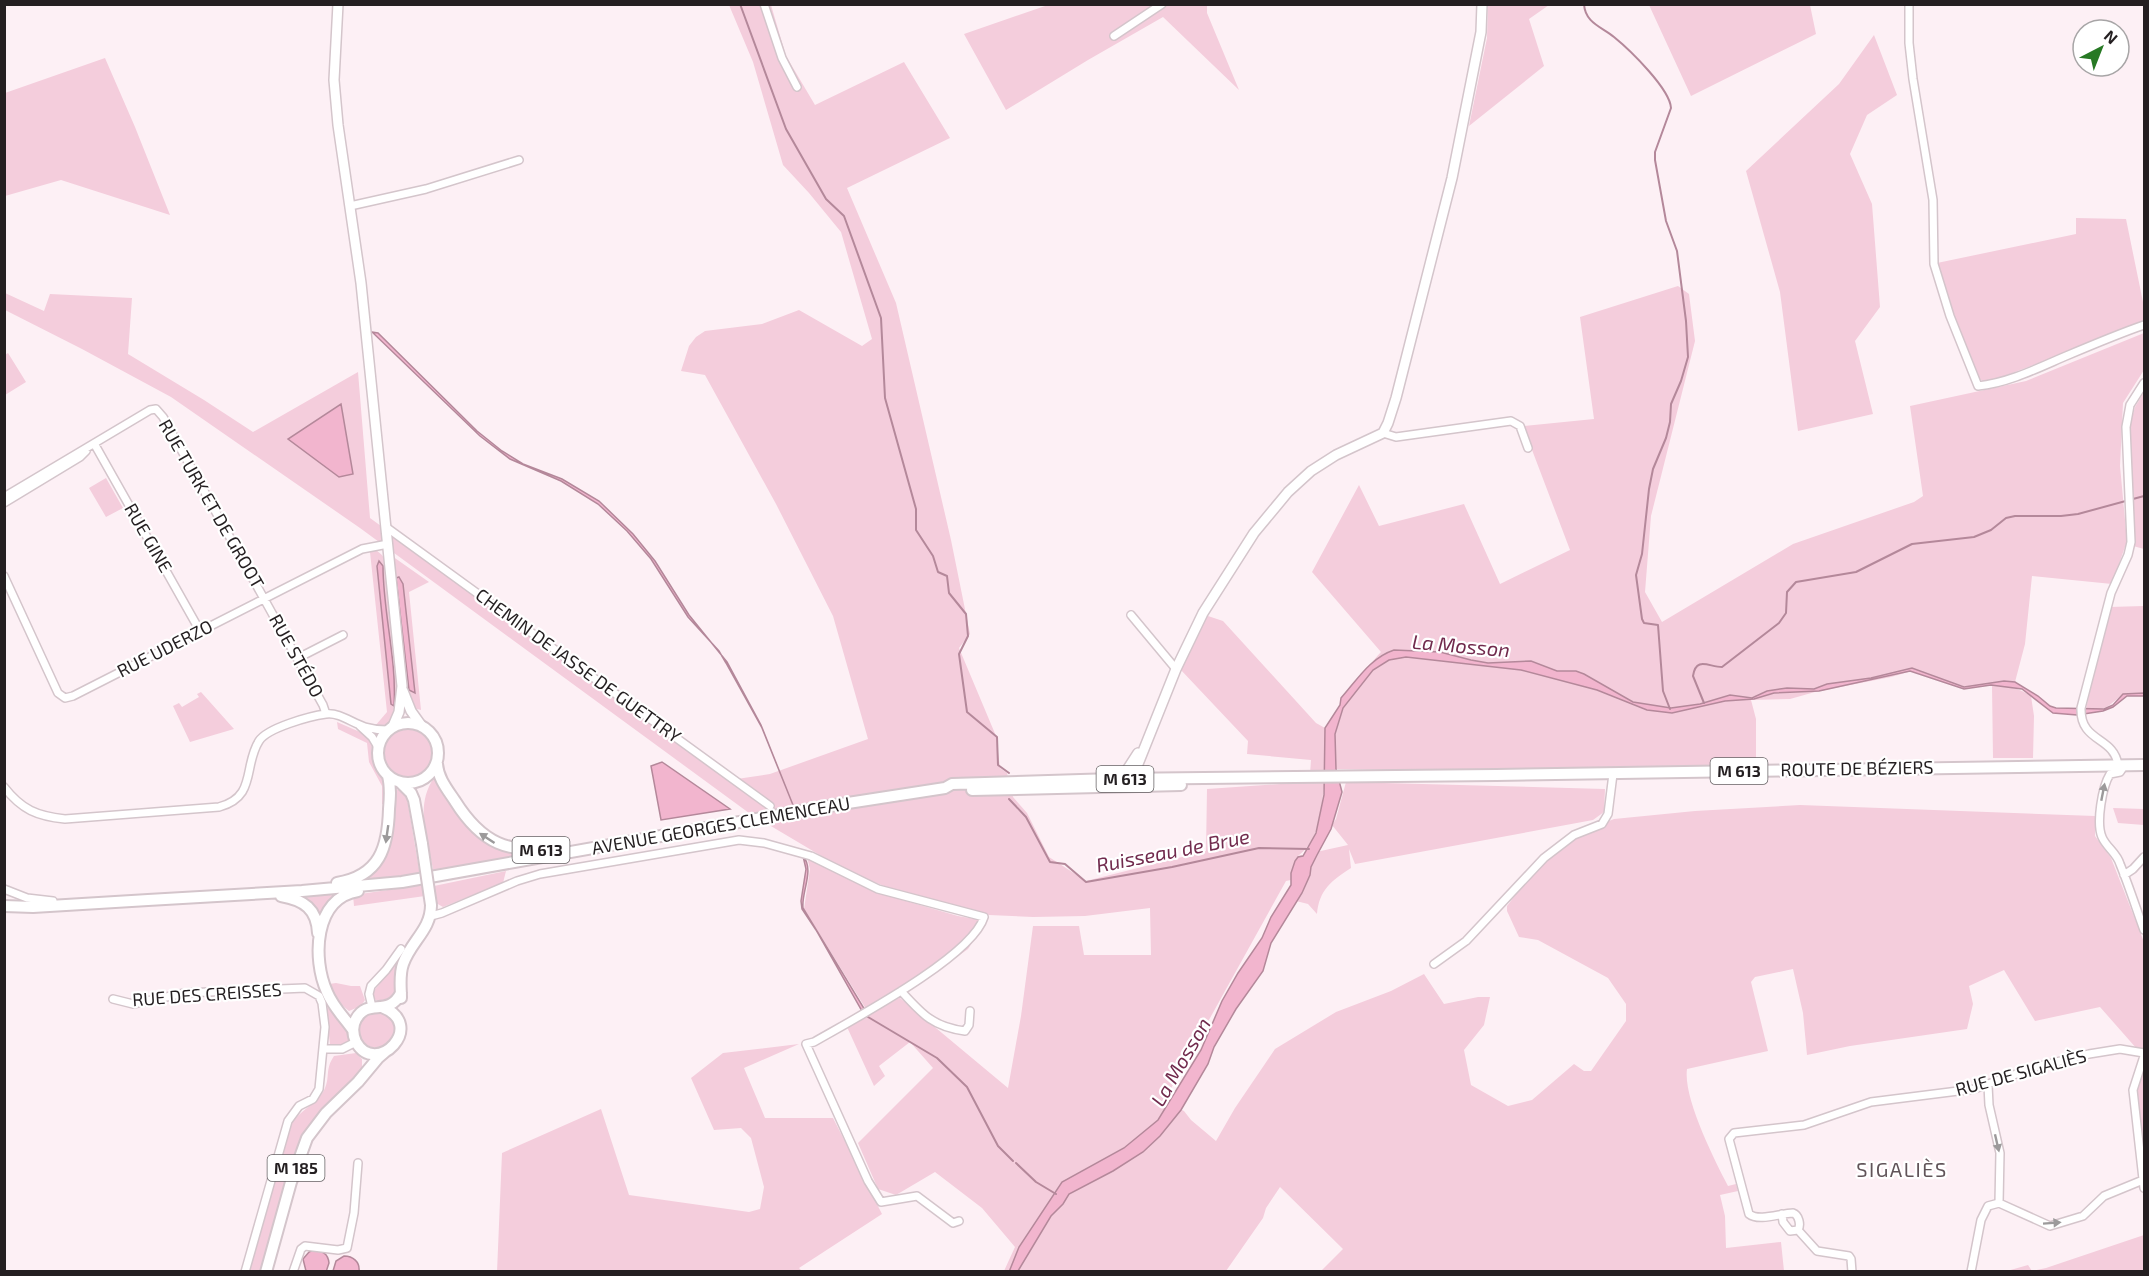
<svg xmlns="http://www.w3.org/2000/svg" width="2149" height="1276" font-family="'Exo 2',sans-serif">
<rect width="100%" height="100%" fill="#fdf0f5"/>
<path fill="#f4cddc" d="M 729,5 L 771,5 L 786,56 L 815,105 L 904,62 L 950,138 L 847,188 L 896,303 L 951,540 L 970,634 L 959,648 L 996,736 L 1000,768 L 1007,773 L 1013,797 L 1027,813 L 1049,857 L 1086,881 L 1206,851 L 1207,789 L 1325,781 C 1320,809 1322,838 1298,856 L 1348,845 L 1332,825 L 1336,819 L 1346,782 L 1605,789 L 1604,812 L 1593,820 L 1355,864 L 1349,849 L 1351,868 C 1332,880 1319,890 1317,914 L 1308,904 L 1296,901 L 1310,876 L 1286,881 L 1164,1101 L 1184,1111 L 1191,1120 L 1216,1141 L 1235,1108 L 1275,1049 L 1336,1012 L 1391,991 L 1424,974 L 1444,1004 L 1478,997 L 1490,997 L 1484,1025 L 1464,1050 L 1471,1085 L 1508,1106 L 1532,1100 L 1574,1064 L 1584,1071 L 1591,1071 L 1626,1021 L 1626,1004 L 1608,978 L 1538,940 L 1519,937 L 1507,911 L 1507,906 L 1544,858 L 1574,835 L 1614,819 L 1695,811 L 1800,805 L 2095,816 L 2095,836 L 2111,858 L 2144,942 L 2144,1050 L 2137,1049 L 2100,1007 L 2035,1021 L 2004,970 L 1969,986 L 1973,1004 L 1967,1029 L 1850,1046 L 1807,1055 L 1803,1013 L 1793,969 L 1755,977 L 1751,982 L 1768,1051 L 1687,1069 C 1683,1098 1714,1159 1728,1186 L 1736,1184 L 1738,1191 L 1720,1195 L 1725,1216 L 1726,1248 L 1781,1242 L 1784,1271 L 1321,1271 L 1343,1249 L 1280,1187 L 1266,1208 L 1263,1218 L 1226,1271 L 1004,1271 L 1015,1247 L 982,1208 L 935,1172 L 896,1195 L 878,1189 L 858,1143 L 933,1068 L 910,1042 L 879,1066 L 885,1076 L 874,1086 L 847,1027 L 899,998 L 890,994 L 866,1009 L 804,909 L 810,869 L 807,857 L 878,893 L 958,916 L 986,921 L 968,949 L 900,998 L 1008,1088 L 1021,1016 L 1033,926 L 1079,926 L 1084,955 L 1151,955 L 1150,908 L 1085,916 L 1033,917 L 989,915 L 894,890 L 845,870 L 749,813 L 360,528 L 171,397 L 82,349 L 5,310 L 5,293 L 44,311 L 50,294 L 132,298 L 128,354 L 204,400 L 253,432 L 358,372 L 370,518 L 730,780 L 770,774 L 868,739 L 833,616 L 776,504 L 705,375 L 681,371 L 689,346 L 696,337 L 705,331 L 762,324 L 799,310 L 862,346 L 872,339 L 841,232 L 809,193 L 783,165 L 753,62 Z
M 1048,5 L 1207,5 L 1207,13 L 1239,90 L 1163,17 L 1088,60 L 1006,110 L 964,34 Z
M 1488,5 L 1549,5 L 1529,19 L 1544,66 L 1469,126 L 1487,38 Z
M 1649,5 L 1810,5 L 1816,34 L 1691,96 Z
M 1874,35 L 1897,95 L 1867,115 L 1850,154 L 1872,204 L 1880,307 L 1855,341 L 1873,414 L 1798,431 L 1780,292 L 1746,171 L 1839,84 Z
M 105,58 L 135,127 L 170,215 L 61,180 L 5,196 L 5,93 Z
M 2076,218 L 2126,219 L 2144,307 L 2144,323 L 1986,383 L 1976,377 L 1952,314 L 1937,263 L 2076,234 Z
M 1678,286 L 1689,294 L 1695,341 L 1651,516 L 1645,592 L 1662,622 L 1793,544 L 1914,502 L 1923,496 L 1910,406 L 2026,381 L 2144,333 L 2144,370 L 2123,403 L 2120,466 L 2127,541 L 2112,584 L 2032,576 L 2025,644 L 2015,682 L 1993,682 L 1992,685 L 1970,688 L 1912,671 L 1891,677 L 1815,692 L 1790,699 L 1751,700 L 1756,719 L 1756,763 L 1681,766 L 1613,774 L 1336,769 C 1336,758 1334,746 1335,735 C 1337,710 1364,670 1381,652 L 1312,572 L 1359,485 L 1379,526 L 1464,504 L 1500,584 L 1570,550 L 1523,426 L 1594,419 L 1580,317 Z
M 8,353 L 26,382 L 5,395 L 5,355 Z
M 2144,392 L 2144,549 L 2133,546 L 2129,429 L 2135,407 Z
M 106,478 L 123,508 L 106,517 L 89,488 Z
M 376,550 L 382,555 L 386,562 L 397,686 L 396,710 L 390,722 L 382,726 L 375,726 L 387,712 L 370,552 Z
M 392,556 L 429,582 L 409,592 L 421,710 L 413,708 L 406,687 Z
M 2144,606 L 2144,693 L 2123,694 C 2107,707 2108,710 2086,709 L 2109,607 Z
M 1205,615 L 1223,621 L 1316,723 L 1325,728 L 1325,773 L 1310,774 L 1311,760 L 1247,754 L 1248,741 L 1180,669 Z
M 1992,686 C 2007,686 2019,688 2031,696 L 2034,716 L 2033,758 L 1993,758 Z
M 201,692 L 234,729 L 190,742 L 173,706 L 179,703 L 182,707 L 199,697 L 197,694 Z
M 337,722 L 360,732 L 372,742 C 370,765 375,762 384,779 C 388,787 386,797 385,805 L 382,804 L 382,786 L 369,762 L 367,743 L 338,729 Z
M383 753a25 25 0 1 1 50 0a25 25 0 1 1-50 0Z
M 434,778 L 439,782 L 473,831 L 527,854 L 527,857 L 434,873 C 428,843 414,806 434,778 Z
M 394,789 L 401,790 L 407,798 L 420,875 L 352,882 C 359,879 368,876 373,871 C 398,849 393,819 394,789 Z
M 2113,808 L 2144,809 L 2144,825 L 2118,823 Z
M 506,871 L 503,883 L 443,907 L 436,903 L 434,886 Z
M 423,885 L 425,896 L 354,906 L 353,895 Z
M 342,892 L 327,904 L 323,915 L 320,915 C 314,904 309,901 297,897 Z
M 397,962 C 397,977 401,1013 374,999 L 373,992 Z
M 336,983 L 351,986 L 360,986 L 365,1000 L 361,1006 L 349,1011 C 339,1003 334,996 329,984 Z
M 326,1006 L 348,1029 L 351,1037 L 346,1044 L 330,1045 Z
M359 1030a18 18 0 1 1 36 0a18 18 0 1 1-36 0Z
M 799,1044 L 744,1068 L 765,1118 L 833,1118 L 882,1214 L 799,1268 L 802,1271 L 497,1272 L 502,1153 L 601,1109 L 629,1195 L 749,1212 L 760,1209 L 764,1187 L 751,1138 L 741,1128 L 714,1130 L 691,1078 L 723,1053 Z
M 356,1053 L 362,1059 L 362,1069 L 324,1108 L 261,1271 L 249,1272 L 292,1123 C 301,1109 318,1104 325,1088 C 330,1077 325,1069 334,1056 Z
M 2144,1065 L 2144,1167 L 2135,1086 Z
M 2144,1235 L 2144,1271 L 2007,1271 L 2028,1265 L 2032,1271 L 2046,1268 Z"/>
<path fill="#f2b5ce" stroke="#b4889a" stroke-width="1.5" d="M 372,332 L 378,333 L 477,431 L 502,451 L 523,464 L 562,479 L 599,501 L 633,534 L 655,561 L 689,615 L 727,662 L 761,725 L 793,805 L 762,728 L 726,663 L 719,651 L 688,617 L 651,559 L 627,531 L 598,504 L 561,481 L 510,459 L 480,436 Z
M 341,404 L 353,474 L 339,477 L 288,439 Z
M 379,561 L 383,566 C 383,613 397,659 394,706 L 391,704 L 377,566 Z
M 399,577 L 403,584 L 415,693 L 409,690 L 396,578 Z
M 1394,650 L 1440,652 L 1471,660 L 1488,663 L 1531,661 L 1557,671 L 1576,671 L 1584,674 L 1633,702 L 1671,708 L 1700,704 L 1730,695 L 1752,698 L 1767,691 L 1787,688 L 1814,689 L 1827,684 L 1871,678 L 1912,668 L 1964,687 L 2004,681 L 2015,682 L 2038,696 L 2050,706 L 2056,708 L 2104,709 L 2113,705 L 2123,694 L 2144,693 L 2144,696 L 2127,696 L 2113,707 L 2103,711 L 2077,715 L 2053,713 L 2022,689 L 1991,685 L 1964,689 L 1910,671 L 1819,691 L 1774,693 L 1754,699 L 1725,701 L 1672,713 L 1647,710 L 1597,690 L 1521,670 L 1406,657 L 1389,660 L 1373,670 L 1343,708 L 1335,734 L 1336,769 L 1342,792 L 1331,829 L 1317,855 L 1311,867 L 1310,875 L 1302,893 L 1271,943 L 1263,971 L 1236,1009 L 1214,1047 L 1208,1064 L 1181,1110 L 1160,1136 L 1143,1152 L 1113,1171 L 1069,1194 L 1063,1204 L 1051,1216 L 1018,1271 L 1009,1272 L 1019,1247 L 1062,1182 L 1124,1148 L 1158,1120 L 1201,1050 L 1222,1001 L 1238,973 L 1262,938 L 1271,917 L 1291,885 L 1291,873 L 1295,861 L 1298,857 L 1303,856 L 1316,833 L 1324,795 L 1325,728 L 1340,705 L 1341,698 C 1357,680 1370,658 1394,650 Z
M 662,762 L 730,809 L 661,820 L 651,766 Z
M 803,856 C 815,870 801,892 803,908 L 865,1010 L 862,1011 L 816,930 L 802,909 L 801,901 L 806,869 Z
M 313,1250 C 322,1251 328,1253 329,1263 L 326,1272 L 306,1271 L 303,1259 L 309,1252 Z
M 344,1256 C 353,1256 360,1262 359,1271 L 333,1271 L 336,1261 Z"/>
<g fill="none" stroke-linecap="round" stroke-linejoin="round">
<path stroke="#b4889a" stroke-width="2" d="M 740,4 L 786,129 L 826,199 L 844,216 L 881,318 L 885,398 L 916,509 L 916,530 L 933,556 L 938,572 L 947,576 L 949,593 L 966,614 L 968,636 L 959,654 L 967,712 L 997,737 L 998,765 L 1009,773
M 1584,4 C 1585,23 1602,27 1614,37 C 1630,50 1670,89 1671,108 L 1655,152 L 1655,160 L 1666,221 L 1677,251 L 1686,321 L 1688,357 L 1681,381 L 1671,404 L 1670,422 L 1666,438 L 1653,469 L 1649,489 L 1642,554 L 1636,575 L 1642,619 L 1644,623 L 1658,625 L 1663,691 L 1670,709
M 1704,703 L 1693,676 C 1696,656 1709,667 1722,667 L 1779,623 L 1786,613 L 1787,592 L 1796,582 L 1856,572 L 1912,544 L 1974,537 L 1991,530 L 2006,518 L 2015,516 L 2061,516 L 2078,514 L 2144,496
M 1009,799 L 1026,817 L 1050,862 L 1065,864 L 1086,882 L 1172,867 L 1259,848 L 1309,849
M 868,1017 L 937,1058 L 967,1087 L 998,1146 L 1013,1161
M 1016,1163 L 1036,1182 L 1056,1194"/>
<defs>
<path id="street" d="M 764,4 L 782,58 L 797,87
M 1909,4 L 1909,43 L 1913,79 L 1933,200 L 1934,264 L 1950,316 L 1978,386 C 2008,383 2038,368 2066,356 C 2092,345 2118,334 2144,325
M 1114,36 L 1162,4
M 350,206 L 426,189 L 519,160
M 1383,433 L 1396,437 L 1511,421 L 1520,426 L 1528,448
M 95,445 L 200,631
M 4,497 L 150,410 L 156,409 L 163,417 L 323,705 L 326,714
M 4,503 L 80,457 L 86,451
M 386,527 L 770,806
M 4,576 L 58,693 L 65,698 L 73,696 L 362,549 L 388,544
M 1131,615 L 1176,669
M 298,658 L 343,635
M 360,726 L 372,737 L 378,747
M 2118,765 C 2114,736 2080,743 2081,708 L 2111,593 L 2128,555 L 2131,542 L 2126,427 L 2130,405 L 2144,383
M 2124,766 L 2120,772 L 2110,774 C 2102,787 2096,823 2102,837 C 2106,847 2117,853 2120,864 C 2129,886 2136,908 2144,930
M 4,787 C 22,810 37,816 65,819 L 219,807 C 257,797 243,766 259,741 C 267,728 310,716 326,714 C 339,712 352,723 365,727 C 372,729 380,730 387,730
M 2124,875 L 2133,869 L 2144,857
M 4,889 L 27,898 L 53,901
M 431,916 L 442,913 L 517,881 L 540,874 L 739,840 L 764,843 L 811,856 L 878,889 L 984,917 C 972,957 852,1020 814,1042 L 806,1044 L 868,1181 L 881,1202 L 917,1196 L 953,1223 L 959,1221
M 1434,964 L 1466,941 L 1544,858 L 1574,835 L 1602,824 L 1608,814 L 1613,774
M 901,991 C 922,1014 933,1027 965,1031 L 969,1025 L 970,1011
M 113,999 L 133,1004 L 185,993 L 305,988 L 319,996 L 322,1003 L 325,1027 L 319,1089 L 313,1099 L 299,1106 L 288,1121 L 245,1272
M 372,1007 L 369,994 L 371,986 L 386,970 L 401,949
M 323,1049 L 342,1049 L 356,1042
M 2144,1056 L 2133,1090 L 2144,1188
M 1988,1085 L 1989,1105 L 2000,1153 L 1999,1203
M 1999,1203 L 2050,1226 L 2083,1216 L 2104,1196 L 2143,1180
M 1782,1214 L 1783,1222 L 1790,1231 L 1798,1230 C 1801,1225 1799,1215 1793,1213 C 1781,1213 1759,1222 1749,1214 L 1729,1139 L 1734,1133 L 1804,1125 L 1871,1102 L 1974,1089 L 2036,1067 L 2089,1054 L 2120,1049 L 2144,1053
M 1798,1230 L 1817,1251 L 1849,1256 L 1851,1259 L 1852,1272
M 293,1272 L 301,1249 L 305,1246 L 338,1250 L 347,1248 L 354,1213 L 358,1163
M 1971,1272 L 1981,1220 L 1988,1206 L 1999,1203"/>
<path id="secondary" d="M 338,4 L 334,80 L 338,125 L 361,283 L 402,686 L 399,712 L 393,726
M 403,691 L 411,711 L 421,725
M 1113,779 L 1127,770 L 1138,753
M 1130,784 L 1176,669 L 1203,613 L 1254,533 L 1288,492 L 1311,471 L 1336,455 L 1383,433 L 1388,423 L 1396,398 L 1452,178 L 1481,32 L 1482,4"/>
<path id="primary" d="M378 753a30 30 0 1 1 60 0a30 30 0 1 1-60 0Z
M 437,764 C 438,778 447,789 455,801 C 482,844 508,854 558,848
M 400,782 L 411,793 L 414,800 L 422,844
M 972,790 L 1181,785
M 337,883 C 380,876 388,847 389,809 C 390,798 391,787 388,776
M 281,896 C 304,900 317,909 318,933
M 4,906 L 33,907 L 148,900 L 302,891 L 402,882 L 835,805 L 945,788 L 952,784 L 1113,779 L 1496,775 L 2144,765
M 401,998 C 401,987 399,975 403,964 C 411,941 431,930 431,905
M 382,1007 C 428,1025 376,1078 356,1042 C 353,1035 352,1026 356,1019 C 368,997 388,1018 401,993
M 353,1030 C 344,1017 333,1007 327,992 C 312,959 314,898 358,891
M 266,1272 L 291,1182 L 307,1138 L 326,1113 L 358,1082 L 378,1058 L 385,1052"/>
</defs>
<use href="#street" stroke="#d4c5cb" stroke-width="10"/>
<use href="#secondary" stroke="#d4c5cb" stroke-width="12"/>
<use href="#primary" stroke="#d4c5cb" stroke-width="14"/>
<use href="#street" stroke="#fff" stroke-width="7"/>
<use href="#secondary" stroke="#fff" stroke-width="9"/>
<use href="#primary" stroke="#fff" stroke-width="10"/>
<defs>
<path id="primary-bridge" d="M 422,844 L 431,905"/>
</defs>
<use href="#primary-bridge" stroke="#d4c5cb" stroke-width="14" stroke-linecap="butt"/>
<use href="#primary-bridge" stroke="#fff" stroke-width="10"/>
</g>
<defs><path id="oneway-solid" d="M-6-.8H1V-3.2L6.5 0L1 3.2V.8H-6Z" transform="scale(1.5)"/></defs>
<g fill="#9c9a9b">
<use href="#oneway-solid" transform="translate(2103 792) rotate(-79)"/>
<use href="#oneway-solid" transform="translate(387 834) rotate(98)"/>
<use href="#oneway-solid" transform="translate(487 838) rotate(-147)"/>
<use href="#oneway-solid" transform="translate(1997 1143) rotate(77)"/>
<use href="#oneway-solid" transform="translate(2052 1223) rotate(-4)"/>
</g>
<g text-anchor="middle" stroke-width="4.5" stroke-linejoin="round" paint-order="stroke">
<g fill="#fff" stroke="#666264" stroke-width="1.5">
<rect x="1710.5" y="758" width="57" height="26" rx="4.5"/>
<rect x="1096.5" y="766" width="57" height="26" rx="4.5"/>
<rect x="512.5" y="837" width="57" height="26" rx="4.5"/>
<rect x="267.5" y="1155" width="57" height="26" rx="4.5"/>
</g>
<g font-size="16" font-weight="bold" fill="#241f21">
<text x="1739" y="777">M 613</text>
<text x="1125" y="785">M 613</text>
<text x="541" y="856">M 613</text>
<text x="296" y="1174">M 185</text>
</g>
<g font-size="18" fill="#241f21" stroke="#fff">
<text transform="translate(211 504) rotate(60)" y="6">RUE TURK ET DE GROOT</text>
<text transform="translate(148 538) rotate(60)" y="6">RUE GINE</text>
<text transform="translate(165 649) rotate(-27)" y="6">RUE UDERZO</text>
<text transform="translate(296 656) rotate(61)" y="6">RUE STÉDO</text>
<text transform="translate(578 666) rotate(36)" y="6">CHEMIN DE JASSE DE GUETTRY</text>
<text transform="translate(1857 769) rotate(-1)" y="6">ROUTE DE BÉZIERS</text>
<text transform="translate(721 826) rotate(-10)" y="6">AVENUE GEORGES CLEMENCEAU</text>
<text transform="translate(207 995) rotate(-4)" y="6">RUE DES CREISSES</text>
<text transform="translate(2021 1073) rotate(-15)" y="6">RUE DE SIGALIÈS</text>
</g>
<g font-size="20" font-style="italic" fill="#712a4d" stroke="#fff">
<text transform="translate(1461 646) rotate(5)" y="7">La Mosson</text>
<text transform="translate(1173 851) rotate(-11)" y="7">Ruisseau de Brue</text>
<text transform="translate(1181 1062) rotate(-60)" y="7">La Mosson</text>
</g>
<g font-size="20" letter-spacing="1.5" fill="#615459" stroke="#fff">
<text x="1902" y="1177">SIGALIÈS</text>
</g>
</g>
<rect width="2149" height="1276" fill="none" stroke="#241f21" stroke-width="12"/>
<g transform="translate(2101 48) rotate(42)"><circle r="28" fill="#ffffff" stroke="#a7a5a6" stroke-width="1.5"/>
<path d="M0-4.5L10 22L0 15L-10 22Z" fill="#277924"/>
<text y="-9" font-size="16" font-weight="bold" text-anchor="middle" fill="#241f21">N</text>
</g>
</svg>
